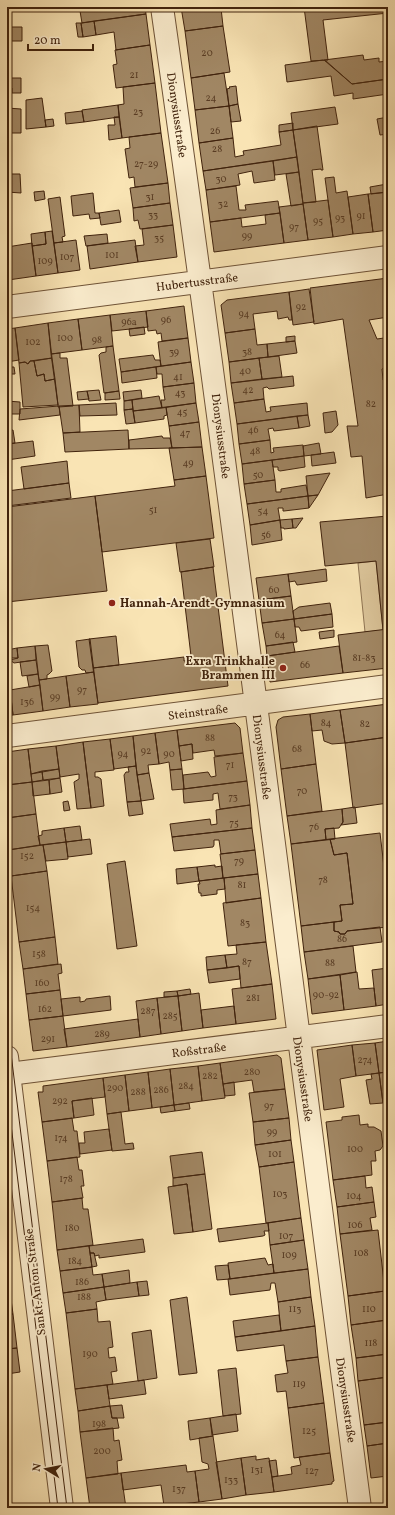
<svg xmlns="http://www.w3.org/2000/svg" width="395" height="1515" font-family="Vollkorn,serif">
<rect width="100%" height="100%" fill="#f9e4b4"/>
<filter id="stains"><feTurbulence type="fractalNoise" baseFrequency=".005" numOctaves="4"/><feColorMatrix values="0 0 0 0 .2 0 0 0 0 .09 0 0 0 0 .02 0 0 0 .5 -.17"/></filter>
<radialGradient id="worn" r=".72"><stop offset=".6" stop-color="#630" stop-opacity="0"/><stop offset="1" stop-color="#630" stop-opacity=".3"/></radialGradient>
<path fill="#dac398" stroke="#8e7352" d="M 376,561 L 383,630 L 365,632 L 358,563 Z"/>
<path fill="#a18764" stroke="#41230d" d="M 107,7 L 145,7 L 146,14 L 82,23 L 80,11 Z
M 181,7 L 229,7 L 221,8 L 223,26 L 185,31 Z
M 304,7 L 388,7 L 388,13 L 323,20 L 328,60 L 311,61 Z
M 146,14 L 150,45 L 116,50 L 114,32 L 96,35 L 94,21 Z
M 94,21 L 96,35 L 83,37 L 81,23 Z
M 76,23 L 81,23 L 83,37 L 78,37 Z
M 223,26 L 230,72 L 191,78 L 185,31 Z
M 7,27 L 22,27 L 22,41 L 7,41 L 7,42 Z
M 150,45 L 155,83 L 116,88 L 113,65 L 117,64 L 115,50 Z
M 363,55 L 364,60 L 379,58 L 379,62 L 388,61 L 388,79 L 352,84 L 324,60 Z
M 323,60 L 326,61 L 352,84 L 388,79 L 388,94 L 353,99 L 353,93 L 334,96 L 331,76 L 287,82 L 285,65 Z
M 224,73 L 229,106 L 195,110 L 191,78 Z
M 7,78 L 21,78 L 21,93 L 12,93 L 12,88 L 7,88 Z
M 155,83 L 161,133 L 122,138 L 118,105 L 124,104 L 123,87 Z
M 236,86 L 238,104 L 229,106 L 227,89 L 230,88 L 229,87 Z
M 42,98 L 46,127 L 26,129 L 26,100 Z
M 238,104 L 241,121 L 231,122 L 229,106 Z
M 118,105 L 119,117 L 84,122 L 82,110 Z
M 229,106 L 233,138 L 199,143 L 195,110 Z
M 335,107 L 338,124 L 293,130 L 291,113 Z
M 7,108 L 21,109 L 21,133 L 7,133 Z
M 82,111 L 84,122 L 66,124 L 65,113 Z
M 114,117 L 119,117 L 122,138 L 109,140 L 108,125 L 115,125 Z
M 388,117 L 388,134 L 380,135 L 377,119 Z
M 53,119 L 54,126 L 46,127 L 45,120 Z
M 293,123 L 293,130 L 279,132 L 279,125 Z
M 317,126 L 323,170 L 321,170 L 321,169 L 312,170 L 316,202 L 303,203 L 293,130 Z
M 293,130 L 297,157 L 203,171 L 199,143 L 233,138 L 235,157 L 244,155 L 243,151 L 281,145 L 279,132 Z
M 161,133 L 168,183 L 135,187 L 134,177 L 129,178 L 125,149 L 130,148 L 129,137 Z
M 297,157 L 299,172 L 275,175 L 273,161 Z
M 273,161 L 275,180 L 254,183 L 252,171 L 238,174 L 240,185 L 206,190 L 203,171 Z
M 299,172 L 303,204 L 291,206 L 286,174 Z
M 7,174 L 20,174 L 21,193 L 7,192 Z
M 334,177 L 336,193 L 347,191 L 353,234 L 333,237 L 325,178 Z
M 168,183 L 170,203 L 133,208 L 130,188 Z
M 387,184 L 388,192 L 371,194 L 370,187 Z
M 236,186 L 239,210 L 246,210 L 245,205 L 278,201 L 280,213 L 210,222 L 206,190 Z
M 44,191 L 45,199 L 35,201 L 34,192 Z
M 388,192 L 388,230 L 373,232 L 368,194 Z
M 93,193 L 95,213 L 99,213 L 100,218 L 90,219 L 89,214 L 73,216 L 71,196 Z
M 368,194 L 373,232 L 353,234 L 348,197 Z
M 60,197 L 65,236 L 62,237 L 63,242 L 54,243 L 48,199 Z
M 328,200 L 333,237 L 308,240 L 303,203 Z
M 170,203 L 173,225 L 140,229 L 138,220 L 134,221 L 133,208 Z
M 303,204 L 308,240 L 284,243 L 279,207 Z
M 119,210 L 121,222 L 101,225 L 99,213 Z
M 280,213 L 284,243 L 214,252 L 210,222 L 241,218 L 242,227 L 266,224 L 265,215 Z
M 173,225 L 177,257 L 138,262 L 135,246 L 144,245 L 142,229 Z
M 52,231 L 58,273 L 36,276 L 32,246 L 46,244 L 45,232 Z
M 45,232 L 46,244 L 32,246 L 31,234 Z
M 107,234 L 108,243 L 86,246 L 84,236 Z
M 76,240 L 80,270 L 58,273 L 54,243 Z
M 135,240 L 138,262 L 90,269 L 87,246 Z
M 32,243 L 36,276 L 8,280 L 7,247 Z
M 388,278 L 388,317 L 369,320 L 377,339 L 384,338 L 388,367 L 382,369 L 383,380 L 388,379 L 388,494 L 366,498 L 362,456 L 351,457 L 347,426 L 358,426 L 343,319 L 314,324 L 310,288 Z
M 309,289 L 314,322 L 293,325 L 289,292 Z
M 289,292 L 292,320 L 289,320 L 288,317 L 278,319 L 277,311 L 253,314 L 255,329 L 225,333 L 221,305 L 227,300 Z
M 184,306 L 188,338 L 162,341 L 161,333 L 157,334 L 156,330 L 148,331 L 146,311 Z
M 146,311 L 148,327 L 112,331 L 110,315 Z
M 110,315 L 113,346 L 82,350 L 78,319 Z
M 78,319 L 82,350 L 51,354 L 48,323 Z
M 48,323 L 52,358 L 30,361 L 28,364 L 25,362 L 19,363 L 15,328 Z
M 144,327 L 145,334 L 130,336 L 129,329 Z
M 15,328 L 19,360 L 7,362 L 7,329 Z
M 255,329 L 257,345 L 267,344 L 268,357 L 229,362 L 225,333 Z
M 295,336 L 295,341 L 286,342 L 286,337 Z
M 188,338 L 191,362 L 161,366 L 158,342 Z
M 295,341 L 297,353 L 268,357 L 267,344 Z
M 113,346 L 119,391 L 104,393 L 99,355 L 101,353 L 106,352 L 106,347 Z
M 60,353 L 60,358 L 67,358 L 73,406 L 58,407 L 58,405 L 51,354 Z
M 153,355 L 155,360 L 160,360 L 161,366 L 121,372 L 119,359 Z
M 279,356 L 282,377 L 262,379 L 259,358 Z
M 52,358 L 55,379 L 45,381 L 44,374 L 37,376 L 34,361 Z
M 259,358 L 262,379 L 231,383 L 229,362 Z
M 30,361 L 34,361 L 37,376 L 44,374 L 45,381 L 55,379 L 58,405 L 23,407 L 19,363 L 25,362 L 28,364 Z
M 191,362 L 194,383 L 163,387 L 162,374 L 157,374 L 156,367 Z
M 7,367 L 14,367 L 15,374 L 9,374 L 7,401 Z
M 156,367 L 157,378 L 122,383 L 121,372 Z
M 293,376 L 294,386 L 269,389 L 267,387 L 263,388 L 264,399 L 234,403 L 231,383 Z
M 194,383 L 196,403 L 162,408 L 161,400 L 165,400 L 163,387 Z
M 99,390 L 101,400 L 89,401 L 87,391 Z
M 141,390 L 142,398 L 124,401 L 123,392 Z
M 87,391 L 89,399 L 78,400 L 77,392 Z
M 119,391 L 120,399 L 105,400 L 105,393 Z
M 159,396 L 162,408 L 133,411 L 132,400 Z
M 264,399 L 266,412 L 271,411 L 270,407 L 307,403 L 308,415 L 237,424 L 234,403 Z
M 132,400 L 133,409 L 124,410 L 124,401 Z
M 7,401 L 20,402 L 20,414 L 7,414 Z
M 116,403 L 117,415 L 80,416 L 79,405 Z
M 196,403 L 199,422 L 169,426 L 166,407 Z
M 79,405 L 80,432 L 63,433 L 59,406 Z
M 59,406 L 60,415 L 19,420 L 20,409 Z
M 166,407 L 167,415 L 164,416 L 164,419 L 135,423 L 133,411 Z
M 133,409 L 135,423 L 126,424 L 124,410 Z
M 336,411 L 338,425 L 332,432 L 325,433 L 323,413 Z
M 308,415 L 310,426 L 299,428 L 297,416 Z
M 297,416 L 299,428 L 274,431 L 273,428 L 268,429 L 270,440 L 239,444 L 237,424 Z
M 199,422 L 202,447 L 172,448 L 169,426 Z
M 13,430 L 15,443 L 7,444 L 7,431 Z
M 128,430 L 129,449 L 65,452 L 63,433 Z
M 162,436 L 163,438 L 170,438 L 172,448 L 129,449 L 129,440 Z
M 270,440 L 271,453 L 274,452 L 273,448 L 303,445 L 304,456 L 242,464 L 239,444 Z
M 33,441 L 35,456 L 7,460 L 7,444 Z
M 319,443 L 321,454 L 304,456 L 303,446 Z
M 202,447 L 206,476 L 174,480 L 169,448 Z
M 334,452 L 336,463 L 312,466 L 311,455 Z
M 304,456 L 305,467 L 280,471 L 278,470 L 278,467 L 273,467 L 272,460 Z
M 272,460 L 275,480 L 244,484 L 242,464 Z
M 67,461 L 69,483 L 24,489 L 21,467 Z
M 330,473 L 318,495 L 308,496 L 306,476 Z
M 206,476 L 214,538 L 102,552 L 95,496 L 175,486 L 174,480 Z
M 275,480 L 276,492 L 281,492 L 281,489 L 306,485 L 308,496 L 247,504 L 244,484 Z
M 69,483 L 71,498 L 7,506 L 7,491 Z
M 318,495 L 309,508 L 308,496 Z
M 95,496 L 107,591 L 7,602 L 7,507 Z
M 308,496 L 309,508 L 284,511 L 283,511 L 283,508 L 278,508 L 280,520 L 250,525 L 247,504 Z
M 388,516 L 388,629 L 383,630 L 376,561 L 325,566 L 320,522 Z
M 303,518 L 296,528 L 293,528 L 292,519 Z
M 292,519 L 293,528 L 284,529 L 284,528 L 281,528 L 280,520 Z
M 280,520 L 282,540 L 252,545 L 250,525 Z
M 210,539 L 214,567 L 180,572 L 176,543 Z
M 213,567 L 228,686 L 98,703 L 93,668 L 184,657 L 184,661 L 191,660 L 190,656 L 191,656 L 181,572 Z
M 326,569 L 327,581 L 297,585 L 295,581 L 289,582 L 288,574 Z
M 288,574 L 291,596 L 259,600 L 256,578 Z
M 291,596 L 294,619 L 262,623 L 259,600 Z
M 330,603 L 332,614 L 294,619 L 293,611 L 299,607 Z
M 332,614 L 333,627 L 301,631 L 299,627 L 295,627 L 294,619 Z
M 294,619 L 297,642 L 266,646 L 262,623 Z
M 388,629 L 388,668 L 343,673 L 338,635 Z
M 334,630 L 334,637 L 320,639 L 319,632 Z
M 116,636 L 119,665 L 93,668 L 89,639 Z
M 90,639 L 94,672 L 86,673 L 85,670 L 82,670 L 79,667 L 76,641 Z
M 293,642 L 295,652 L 267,656 L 266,646 Z
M 48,645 L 52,671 L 49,674 L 47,675 L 47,679 L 39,680 L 35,646 Z
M 35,646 L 36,660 L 14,663 L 10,660 L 18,658 L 17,648 Z
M 339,646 L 343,673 L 270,682 L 267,656 Z
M 17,648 L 18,658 L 7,658 L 7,650 Z
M 36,660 L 38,674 L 22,676 L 20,662 Z
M 94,672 L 98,704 L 70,707 L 66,676 Z
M 38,674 L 40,685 L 29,687 L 27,676 Z
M 66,676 L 70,707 L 43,711 L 39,680 Z
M 7,678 L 9,678 L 13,715 L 7,716 Z
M 40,685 L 43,711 L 13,715 L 10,690 Z
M 388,704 L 388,737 L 345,743 L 340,710 Z
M 340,710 L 345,743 L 332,744 L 324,741 L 322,730 L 312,731 L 310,714 Z
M 310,714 L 316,764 L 281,769 L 276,727 L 278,720 L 283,717 Z
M 235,723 L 240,728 L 243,753 L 215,756 L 214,750 L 193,753 L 192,744 L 179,746 L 177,730 Z
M 177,730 L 182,769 L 170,770 L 169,762 L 159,764 L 155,733 Z
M 155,733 L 159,764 L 148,765 L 149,773 L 137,775 L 133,736 Z
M 133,736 L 136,766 L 114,769 L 110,739 Z
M 388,737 L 388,803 L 353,808 L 345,743 Z
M 110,739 L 114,770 L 95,772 L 95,777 L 98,777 L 101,779 L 104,806 L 91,808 L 83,742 Z
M 83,742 L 91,808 L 77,809 L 74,782 L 79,779 L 79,774 L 60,777 L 56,746 Z
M 192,744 L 193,759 L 181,761 L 179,746 Z
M 56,746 L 59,769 L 31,774 L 28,749 Z
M 28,749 L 32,782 L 7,785 L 7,752 Z
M 243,753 L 247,781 L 184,789 L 183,775 L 208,772 L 211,777 L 216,776 L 214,757 Z
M 316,764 L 322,811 L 287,816 L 281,769 Z
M 136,766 L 141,801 L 127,802 L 124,775 L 126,772 L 129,772 L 128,767 Z
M 59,769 L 60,778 L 43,780 L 42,771 Z
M 182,769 L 184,789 L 172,790 L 170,770 Z
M 42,771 L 43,780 L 32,782 L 31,774 Z
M 149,773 L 154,799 L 141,801 L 137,775 Z
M 60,778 L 62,792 L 50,794 L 49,780 Z
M 49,780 L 50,794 L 33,796 L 32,782 Z
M 247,781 L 250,805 L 220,809 L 218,793 L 213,794 L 213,800 L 184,803 L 183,789 Z
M 32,782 L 36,814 L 7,818 L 7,785 Z
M 68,801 L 70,810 L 64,811 L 63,802 Z
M 141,801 L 143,814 L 129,816 L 127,802 Z
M 250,805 L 252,828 L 172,837 L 170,824 L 210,819 L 211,825 L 217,824 L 216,810 Z
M 355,807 L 357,823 L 341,825 L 343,822 L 342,809 Z
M 342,809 L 343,822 L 339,828 L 325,829 L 326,840 L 291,844 L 287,816 Z
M 36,814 L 40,845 L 8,850 L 7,818 Z
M 80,826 L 82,840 L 66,842 L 64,828 Z
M 64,828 L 66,842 L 40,845 L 38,836 L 42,835 L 42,831 Z
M 252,828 L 255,850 L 221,854 L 219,840 L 214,840 L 214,845 L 213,847 L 174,851 L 172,837 Z
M 334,828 L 335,839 L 326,840 L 325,829 Z
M 380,833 L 388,901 L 388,927 L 347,931 L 345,934 L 340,934 L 339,932 L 334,931 L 334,922 L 342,921 L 340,905 L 353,904 L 347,853 L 334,855 L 330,839 Z
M 90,839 L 92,854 L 68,857 L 66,842 Z
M 330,839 L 334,855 L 347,853 L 353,904 L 340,905 L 342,921 L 301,926 L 291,844 Z
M 66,842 L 68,859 L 46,861 L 43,845 Z
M 43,845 L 47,871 L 11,876 L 8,850 Z
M 255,850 L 258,874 L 223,878 L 220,854 Z
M 125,861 L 137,946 L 117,949 L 107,864 Z
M 215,865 L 215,867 L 222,866 L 223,878 L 199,881 L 197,867 Z
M 197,867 L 199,881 L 177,884 L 176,869 Z
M 47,871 L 55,937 L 19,942 L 11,876 Z
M 258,874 L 261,898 L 226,903 L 224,878 Z
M 224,878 L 225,889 L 217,890 L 217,894 L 201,896 L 201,893 L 199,893 L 198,884 L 200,884 L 199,881 Z
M 261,898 L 266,942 L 228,946 L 223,903 Z
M 334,922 L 334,931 L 339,932 L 340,934 L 345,934 L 347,931 L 380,927 L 382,942 L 304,952 L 301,926 Z
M 55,937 L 58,964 L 23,969 L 19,942 Z
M 266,942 L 272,984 L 241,988 L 239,966 L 227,968 L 225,955 L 237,954 L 236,945 Z
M 353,946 L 356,972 L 308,979 L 304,952 Z
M 225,955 L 227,968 L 207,970 L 206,957 Z
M 61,964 L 62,973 L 58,974 L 60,990 L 26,994 L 23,969 Z
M 239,966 L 240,979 L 209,983 L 207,970 Z
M 388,968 L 388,1004 L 376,1006 L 372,970 Z
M 357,972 L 359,989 L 374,988 L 376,1006 L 344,1010 L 340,975 Z
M 340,975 L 344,1010 L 312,1014 L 308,979 Z
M 272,984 L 276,1019 L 236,1024 L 232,989 Z
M 190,989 L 191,994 L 178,996 L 177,991 Z
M 60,990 L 63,1016 L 29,1020 L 26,994 Z
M 177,991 L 178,996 L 164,997 L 164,992 Z
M 199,993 L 203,1028 L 182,1031 L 178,996 Z
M 110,996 L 111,1010 L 63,1016 L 61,999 L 80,997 L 80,1002 L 85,1001 L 86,999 Z
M 178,996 L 182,1031 L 161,1034 L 157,998 Z
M 157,998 L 161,1034 L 140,1037 L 136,1001 Z
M 234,1006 L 236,1024 L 203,1028 L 201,1010 Z
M 63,1016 L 67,1047 L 33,1051 L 29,1020 Z
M 138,1019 L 140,1037 L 67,1047 L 64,1029 Z
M 388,1041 L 388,1072 L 379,1073 L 375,1043 Z
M 375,1043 L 379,1073 L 356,1076 L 352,1045 Z
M 352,1045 L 356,1076 L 340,1079 L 344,1107 L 324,1110 L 317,1050 Z
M 277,1055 L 281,1058 L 285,1089 L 254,1092 L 252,1080 L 223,1084 L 220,1063 Z
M 220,1063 L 225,1098 L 202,1101 L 198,1066 Z
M 198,1066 L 202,1101 L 174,1105 L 170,1069 Z
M 170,1069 L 174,1105 L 152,1108 L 148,1072 Z
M 148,1072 L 152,1108 L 129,1111 L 125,1075 Z
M 386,1072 L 388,1077 L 388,1102 L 383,1103 L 379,1073 Z
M 379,1073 L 383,1103 L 370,1104 L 366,1080 L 372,1079 L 371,1074 Z
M 125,1075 L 129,1111 L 107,1114 L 103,1078 Z
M 103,1078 L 105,1097 L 72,1101 L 74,1118 L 42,1122 L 38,1092 L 43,1092 L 43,1086 Z
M 234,1082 L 235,1095 L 225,1096 L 223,1084 Z
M 285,1089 L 289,1118 L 253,1122 L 249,1093 Z
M 92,1098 L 94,1115 L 74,1118 L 72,1101 Z
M 189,1103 L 190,1109 L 175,1111 L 174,1105 Z
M 174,1105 L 175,1111 L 161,1113 L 160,1107 Z
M 121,1112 L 125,1144 L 133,1143 L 134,1149 L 112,1151 L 107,1114 Z
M 359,1115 L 360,1125 L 368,1124 L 368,1127 L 374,1127 L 381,1131 L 383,1146 L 380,1150 L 375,1151 L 376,1161 L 371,1161 L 372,1175 L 333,1180 L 326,1122 L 342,1120 L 342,1117 Z
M 72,1118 L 74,1131 L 77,1131 L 80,1157 L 47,1161 L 42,1122 Z
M 289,1118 L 291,1140 L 255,1145 L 253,1122 Z
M 109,1129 L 112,1150 L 80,1154 L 79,1143 L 85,1143 L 84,1132 Z
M 291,1140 L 294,1162 L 259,1167 L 255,1145 Z
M 202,1152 L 205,1174 L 173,1178 L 170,1156 Z
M 77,1157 L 79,1170 L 82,1170 L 84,1186 L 81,1186 L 83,1198 L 52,1202 L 47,1161 Z
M 294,1162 L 301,1218 L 266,1223 L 259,1167 Z
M 205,1174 L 212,1229 L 193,1232 L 187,1184 L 173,1186 L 173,1178 Z
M 365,1176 L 366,1188 L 372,1187 L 374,1202 L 337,1207 L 333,1180 Z
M 187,1184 L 193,1232 L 174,1234 L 168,1187 Z
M 82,1198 L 83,1209 L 88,1209 L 93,1245 L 57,1250 L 52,1202 Z
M 374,1202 L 376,1217 L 370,1218 L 372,1230 L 340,1234 L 337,1207 Z
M 301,1218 L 304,1240 L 270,1245 L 268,1223 Z
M 268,1223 L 269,1231 L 264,1231 L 265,1235 L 263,1236 L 219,1242 L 217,1229 Z
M 378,1230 L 385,1291 L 348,1296 L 340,1234 Z
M 143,1239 L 145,1252 L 99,1258 L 99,1255 L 95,1256 L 94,1253 L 90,1253 L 89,1246 Z
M 304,1240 L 308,1269 L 274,1273 L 270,1245 Z
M 89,1246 L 92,1267 L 60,1271 L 57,1250 Z
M 90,1253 L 94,1253 L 97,1266 L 92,1267 Z
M 265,1258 L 268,1265 L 273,1264 L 274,1273 L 230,1279 L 228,1263 Z
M 228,1265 L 230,1279 L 217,1280 L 215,1266 Z
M 92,1267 L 93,1275 L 102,1274 L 104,1287 L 63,1293 L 60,1271 Z
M 308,1269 L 311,1297 L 278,1302 L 275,1283 L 271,1283 L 270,1290 L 230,1295 L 228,1279 Z
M 7,1270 L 13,1314 L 7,1314 Z
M 129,1270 L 130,1283 L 104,1287 L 102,1274 Z
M 147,1281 L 149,1295 L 139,1296 L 137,1282 Z
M 137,1282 L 139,1296 L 106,1300 L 104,1287 Z
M 104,1287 L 106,1300 L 96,1302 L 97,1309 L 66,1313 L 63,1293 Z
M 385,1291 L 388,1291 L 388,1320 L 351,1325 L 348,1296 Z
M 187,1297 L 197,1373 L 179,1375 L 170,1300 Z
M 311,1297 L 315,1326 L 281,1331 L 278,1302 Z
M 97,1309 L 98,1322 L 110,1321 L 113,1347 L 108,1348 L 109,1358 L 115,1357 L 117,1371 L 111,1372 L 113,1384 L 75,1389 L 66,1313 Z
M 7,1314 L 13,1314 L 17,1348 L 7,1349 Z
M 279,1315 L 281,1331 L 235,1337 L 233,1321 Z
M 386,1320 L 388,1329 L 388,1354 L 356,1358 L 351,1325 Z
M 315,1326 L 318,1357 L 286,1361 L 284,1345 L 237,1351 L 235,1337 Z
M 151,1330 L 157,1378 L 138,1381 L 132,1333 Z
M 17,1348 L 20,1372 L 7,1374 L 7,1349 Z
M 388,1354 L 388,1377 L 358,1381 L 356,1358 Z
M 318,1357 L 324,1403 L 288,1408 L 286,1391 L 277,1392 L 275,1375 L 288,1373 L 286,1361 Z
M 236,1368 L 241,1414 L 223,1416 L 218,1370 Z
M 388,1377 L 388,1422 L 364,1425 L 358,1381 Z
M 144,1380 L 146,1394 L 109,1399 L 107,1385 Z
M 107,1385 L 110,1406 L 78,1411 L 75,1389 Z
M 324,1403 L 330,1453 L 294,1458 L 288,1408 Z
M 122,1405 L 124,1418 L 112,1418 L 110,1406 Z
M 110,1406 L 112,1418 L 117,1418 L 119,1428 L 80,1432 L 78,1411 Z
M 236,1414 L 238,1431 L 212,1435 L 210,1418 Z
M 210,1418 L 213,1436 L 190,1440 L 188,1421 Z
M 388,1422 L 388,1443 L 367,1446 L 364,1425 Z
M 113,1428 L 114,1441 L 119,1440 L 122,1460 L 117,1461 L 118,1474 L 86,1478 L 80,1432 Z
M 213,1436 L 222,1499 L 199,1502 L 195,1471 L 209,1469 L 208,1464 L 202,1462 L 199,1438 Z
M 388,1443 L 388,1476 L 371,1478 L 367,1446 Z
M 330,1453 L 334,1481 L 332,1482 L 332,1484 L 274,1492 L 272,1477 L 292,1474 L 291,1467 L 301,1465 L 299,1457 Z
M 256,1456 L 256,1460 L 269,1458 L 274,1492 L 246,1495 L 241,1458 Z
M 241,1458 L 246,1495 L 222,1499 L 216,1462 Z
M 276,1460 L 278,1476 L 272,1477 L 269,1461 Z
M 186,1465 L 187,1472 L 195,1471 L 199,1502 L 164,1506 L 161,1485 L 123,1490 L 121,1473 Z
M 121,1473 L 126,1508 L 90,1508 L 86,1478 Z
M 7,1486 L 10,1508 L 7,1508 Z"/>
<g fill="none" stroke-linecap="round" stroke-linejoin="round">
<defs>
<path id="minor" d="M 162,7 C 233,507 294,1008 360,1508
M 7,307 L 388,257
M 7,736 L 388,686
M 9,1074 L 388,1026"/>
<path id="tertiary" d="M 7,1057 L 62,1508"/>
</defs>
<use href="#minor" stroke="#6f5337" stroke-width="24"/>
<use href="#tertiary" stroke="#6f5337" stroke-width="24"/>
<use href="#minor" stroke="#fbedce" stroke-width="22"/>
<use href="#tertiary" stroke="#fbedce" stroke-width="22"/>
<path stroke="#41230d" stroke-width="1" d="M 7,1021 L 67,1508
M 7,1092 L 58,1508"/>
</g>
<g fill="#8f2418" stroke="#fbedce" stroke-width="1.5">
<circle cx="112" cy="603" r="4"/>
<circle cx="283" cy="668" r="4"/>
</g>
<g text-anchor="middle" stroke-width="3.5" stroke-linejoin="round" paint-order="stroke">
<g font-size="10" fill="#593c23">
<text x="207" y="56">20</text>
<text x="134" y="78">21</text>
<text x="211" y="101">24</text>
<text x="138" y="115">23</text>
<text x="215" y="134">26</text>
<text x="217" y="152">28</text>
<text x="146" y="167">27-29</text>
<text x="221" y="182">30</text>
<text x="150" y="200">31</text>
<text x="223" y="207">32</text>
<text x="153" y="218">33</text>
<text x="361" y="219">91</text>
<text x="340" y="221">93</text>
<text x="318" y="224">95</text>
<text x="294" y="230">97</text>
<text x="247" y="239">99</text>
<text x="159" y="241">35</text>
<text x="112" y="258">101</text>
<text x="67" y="260">107</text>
<text x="45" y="264">109</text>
<text x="301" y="310">92</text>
<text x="244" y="317">94</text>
<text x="166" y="323">96</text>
<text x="129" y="325">96a</text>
<text x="65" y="341">100</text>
<text x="97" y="343">98</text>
<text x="33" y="345">102</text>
<text x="174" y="355">39</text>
<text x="247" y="355">38</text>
<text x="245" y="374">40</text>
<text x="178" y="380">41</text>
<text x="248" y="393">42</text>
<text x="180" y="396">43</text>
<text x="371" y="407">82</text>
<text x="182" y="415">45</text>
<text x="253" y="433">46</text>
<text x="185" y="436">47</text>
<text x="255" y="454">48</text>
<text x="188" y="466">49</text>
<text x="258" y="478">50</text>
<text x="153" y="513">51</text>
<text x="263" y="514">54</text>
<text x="266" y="538">56</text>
<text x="274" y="593">60</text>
<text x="280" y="638">64</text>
<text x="364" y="661">81-83</text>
<text x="305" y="668">66</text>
<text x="82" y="693">97</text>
<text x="55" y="700">99</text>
<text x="27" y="705">136</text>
<text x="326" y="726">84</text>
<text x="365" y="727">82</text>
<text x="210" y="741">88</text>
<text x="297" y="752">68</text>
<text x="146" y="754">92</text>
<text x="123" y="757">94</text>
<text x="169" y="757">90</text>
<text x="230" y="768">71</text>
<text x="302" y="794">70</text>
<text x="233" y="800">73</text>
<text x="234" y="826">75</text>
<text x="314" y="830">76</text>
<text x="27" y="859">152</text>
<text x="239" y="864">79</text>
<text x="323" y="883">78</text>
<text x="242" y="888">81</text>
<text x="33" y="911">154</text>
<text x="245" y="926">83</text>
<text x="342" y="942">86</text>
<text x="39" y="957">158</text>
<text x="247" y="965">87</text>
<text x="330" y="966">88</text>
<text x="42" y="986">160</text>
<text x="326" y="998">90-92</text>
<text x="253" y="1001">281</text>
<text x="45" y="1012">162</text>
<text x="148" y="1014">287</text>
<text x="170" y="1019">285</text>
<text x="102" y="1037">289</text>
<text x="48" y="1042">291</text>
<text x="365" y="1063">274</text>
<text x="252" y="1075">280</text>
<text x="210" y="1079">282</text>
<text x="186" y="1089">284</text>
<text x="115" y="1091">290</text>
<text x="161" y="1093">286</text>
<text x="138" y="1095">288</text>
<text x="60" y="1104">292</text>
<text x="269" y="1109">97</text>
<text x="272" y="1135">99</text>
<text x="61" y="1141">174</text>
<text x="355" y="1152">100</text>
<text x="275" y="1157">101</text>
<text x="66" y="1182">178</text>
<text x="280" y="1197">103</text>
<text x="354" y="1199">104</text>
<text x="355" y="1228">106</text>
<text x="72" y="1231">180</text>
<text x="286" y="1239">107</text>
<text x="361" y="1256">108</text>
<text x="289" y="1258">109</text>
<text x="75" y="1264">184</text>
<text x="82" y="1285">186</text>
<text x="84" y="1300">188</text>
<text x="295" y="1312">113</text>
<text x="369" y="1312">110</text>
<text x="371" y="1346">118</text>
<text x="90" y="1357">190</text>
<text x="299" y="1387">119</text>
<text x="99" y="1427">198</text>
<text x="309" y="1434">125</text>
<text x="102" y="1454">200</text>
<text x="257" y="1473">131</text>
<text x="312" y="1474">127</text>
<text x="231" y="1483">133</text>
<text x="179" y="1492">137</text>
</g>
<g font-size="12" fill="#41230d" stroke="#fbedce">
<text transform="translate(177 115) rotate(82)" y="4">Dionysiusstraße</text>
<text transform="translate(197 282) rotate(-7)" y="4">Hubertusstraße</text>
<text transform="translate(221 436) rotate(83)" y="4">Dionysiusstraße</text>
<text transform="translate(198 712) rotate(-7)" y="4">Steinstraße</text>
<text transform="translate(262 757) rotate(83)" y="4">Dionysiusstraße</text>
<text transform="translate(199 1050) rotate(-7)" y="4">Roßstraße</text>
<text transform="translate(303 1079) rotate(82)" y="4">Dionysiusstraße</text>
<text transform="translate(35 1282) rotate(-97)" y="4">Sankt-Anton-Straße</text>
<text transform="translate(346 1400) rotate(82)" y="4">Dionysiusstraße</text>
</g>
<g font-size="12" font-weight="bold" fill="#41230d" stroke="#fbedce" text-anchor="start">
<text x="120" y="607">Hannah-Arendt-Gymnasium</text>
<text x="275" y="665" text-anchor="end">Exra Trinkhalle<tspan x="275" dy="14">Brammen III</tspan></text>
</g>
</g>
<rect width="395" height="1515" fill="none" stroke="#f9e4b4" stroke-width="24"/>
<rect x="8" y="8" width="379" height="1499" fill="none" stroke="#41230d" stroke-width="2"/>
<rect x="12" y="12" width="371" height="1491" fill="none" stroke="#41230d"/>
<g transform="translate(46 1469) rotate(280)" stroke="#fbedce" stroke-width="3" paint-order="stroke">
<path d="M0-3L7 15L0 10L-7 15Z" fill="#41230d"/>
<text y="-6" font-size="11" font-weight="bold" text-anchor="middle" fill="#41230d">N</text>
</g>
<path d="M28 44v6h65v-6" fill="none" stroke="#41230d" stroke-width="2"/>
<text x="34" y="44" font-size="12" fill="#41230d" stroke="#fbedce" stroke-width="3" paint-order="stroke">20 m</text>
<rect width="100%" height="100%" filter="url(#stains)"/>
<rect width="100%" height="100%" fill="url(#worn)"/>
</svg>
